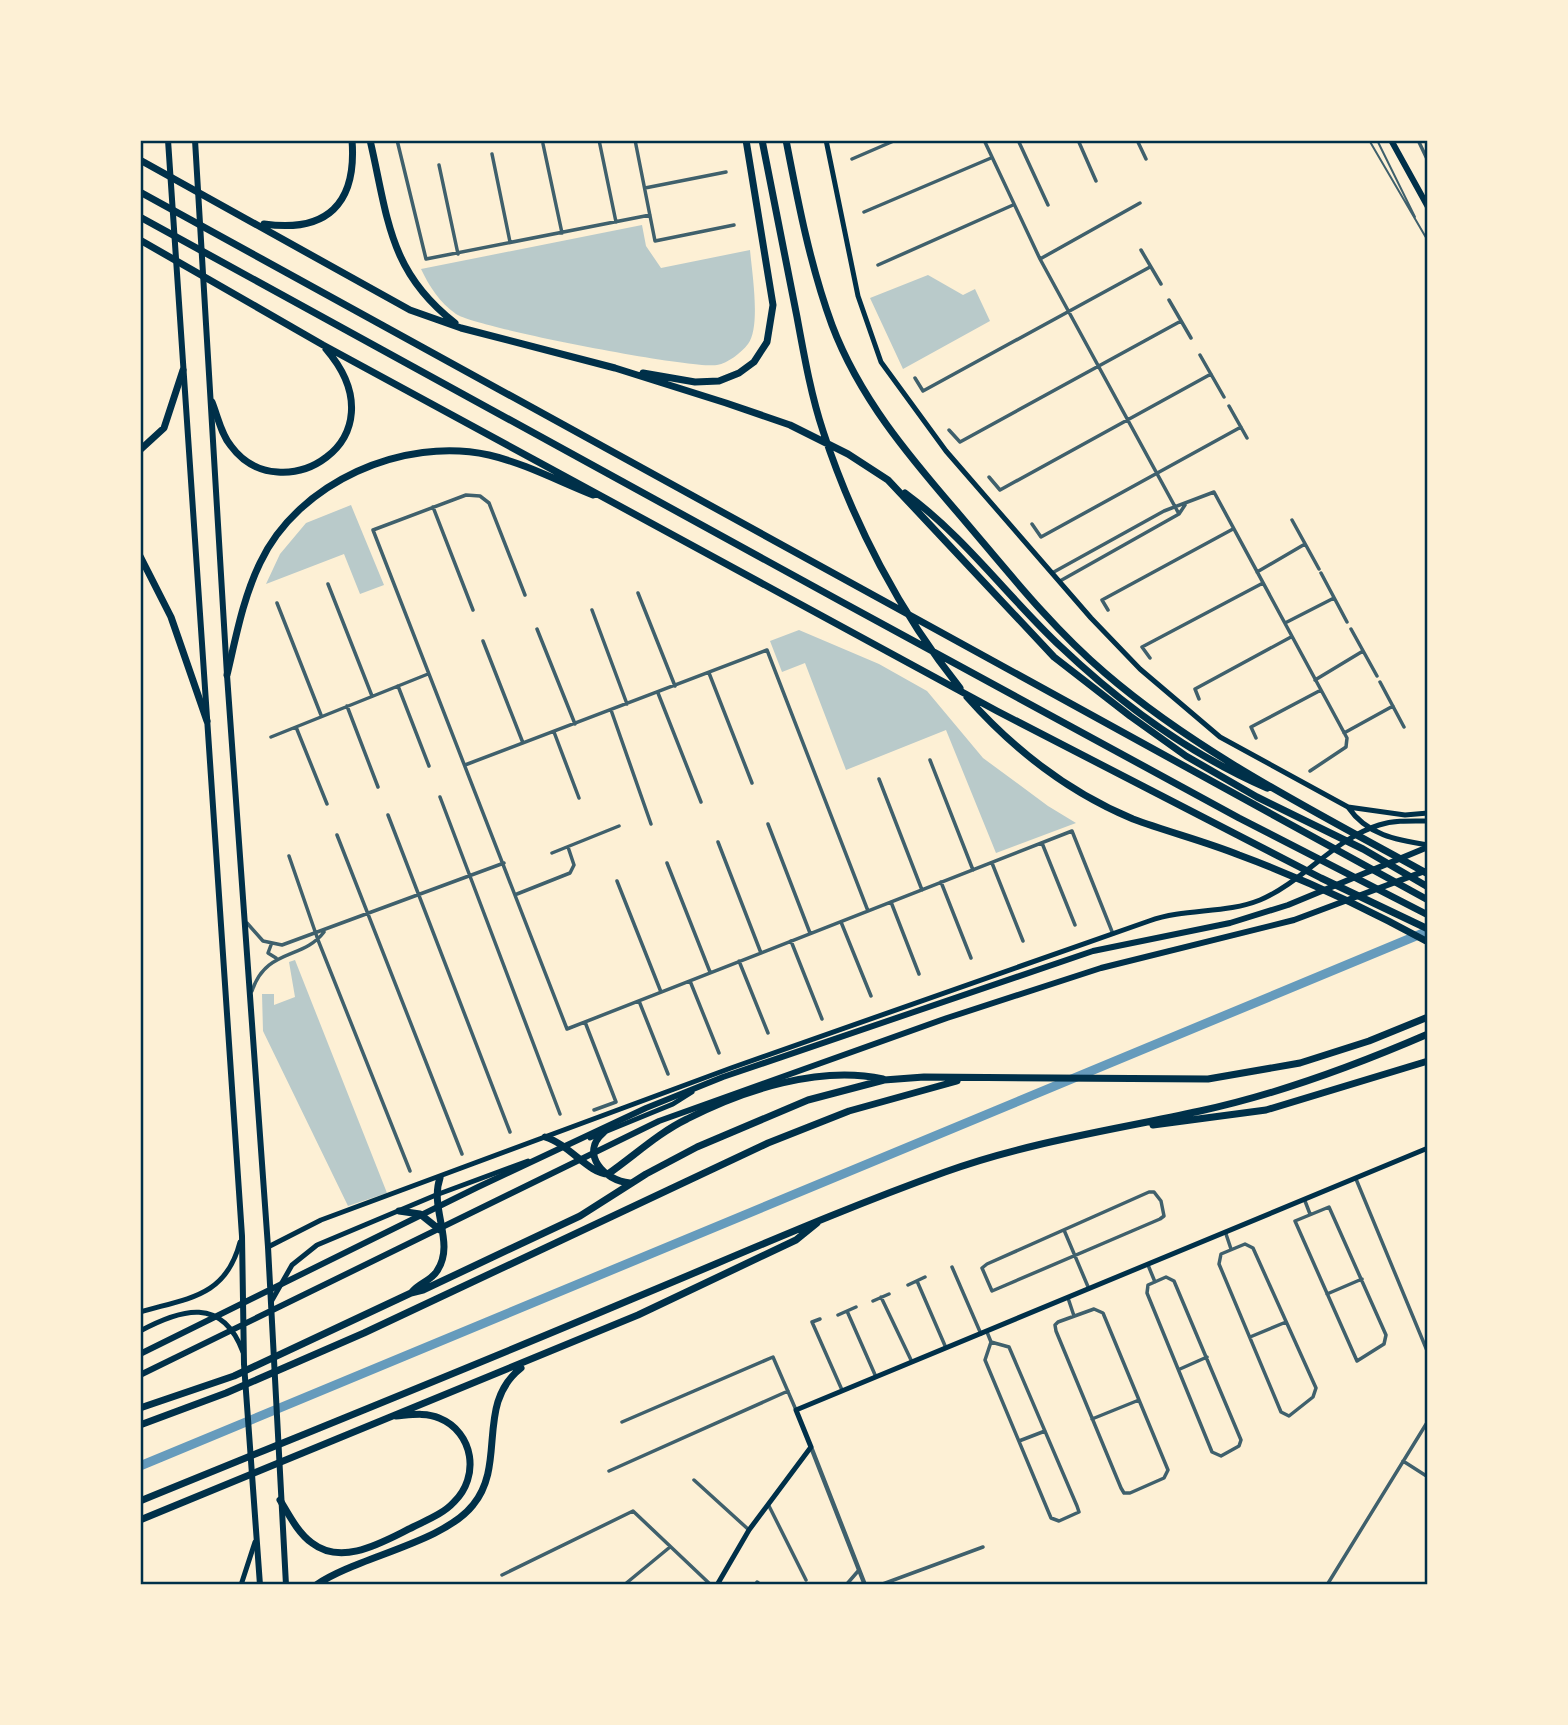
<svg xmlns="http://www.w3.org/2000/svg" width="1568" height="1725" font-family="'Nunito Sans',sans-serif">
<rect width="100%" height="100%" fill="#fdf0d5"/>
<path fill="#b9caca" d="M 642,225 L 646,246 L 661,268 L 750,250 C 752,273 761,327 748,344 C 741,353 728,363 717,365 C 691,369 477,328 456,314 C 440,303 429,286 421,269 Z
M 928,275 L 963,295 L 975,289 L 990,321 L 903,369 L 870,298 Z
M 351,505 L 384,585 L 360,594 L 344,554 L 266,584 L 280,554 L 306,523 Z
M 799,630 L 879,664 L 927,691 L 983,758 L 1048,806 L 1076,823 L 996,853 L 946,730 L 846,770 L 805,663 L 782,672 L 770,641 Z
M 295,960 L 387,1193 L 348,1206 L 263,1031 L 262,994 L 274,994 L 274,1005 L 295,997 L 289,962 Z"/>
<g fill="none" stroke-linecap="round" stroke-linejoin="round">
<path stroke="#669bbc" stroke-width="9" d="M 140,1466 L 1428,931"/>
<path stroke="#3f606c" stroke-width="2" d="M 1369,140 L 1428,241
M 1377,140 L 1415,217"/>
<path stroke="#3f606c" stroke-width="3.5" d="M 397,140 L 426,259 L 650,215
M 599,140 L 616,222
M 635,140 L 655,241 L 734,225
M 984,140 L 1040,259 L 1179,514
M 1018,140 L 1048,205
M 1078,140 L 1096,181
M 1137,140 L 1146,159
M 1418,140 L 1428,161
M 543,144 L 562,233
M 492,154 L 510,242
M 852,159 L 896,140
M 439,165 L 458,254
M 645,188 L 726,172
M 864,212 L 991,158
M 1141,250 L 1161,284
M 1040,259 L 1140,203
M 878,265 L 1013,205
M 1169,300 L 1191,338
M 1200,355 L 1224,397
M 915,378 L 923,391 L 1150,267
M 1229,406 L 1247,438
M 949,430 L 960,442 L 1181,321
M 989,477 L 1000,490 L 1211,374
M 433,507 L 473,610
M 1292,520 L 1319,569
M 1032,524 L 1041,537 L 1241,427
M 1257,572 L 1305,544
M 1052,573 L 1164,511 L 1214,492 L 1347,738 L 1346,747 L 1310,771
M 1321,573 L 1347,622
M 1060,581 L 1179,514 L 1185,505
M 328,584 L 372,696
M 638,593 L 675,686
M 525,595 L 489,503 L 480,496 L 466,495 L 373,530 L 567,1029 L 1072,831 L 1113,934
M 277,603 L 321,715
M 592,610 L 627,704
M 1108,610 L 1102,600 L 1233,529
M 1285,623 L 1334,598
M 537,629 L 575,724
M 1351,629 L 1377,676
M 483,641 L 523,743
M 1150,658 L 1142,647 L 1263,583
M 709,673 L 752,783
M 1315,680 L 1363,651
M 1380,682 L 1404,727
M 398,686 L 429,766
M 658,693 L 701,802
M 1199,699 L 1195,689 L 1291,637
M 347,706 L 378,787
M 611,710 L 651,824
M 296,727 L 327,804
M 554,732 L 579,798
M 1344,733 L 1393,706
M 271,737 L 428,674
M 1256,738 L 1251,727 L 1321,690
M 930,760 L 973,870
M 465,765 L 767,650 L 868,911
M 879,779 L 922,890
M 440,797 L 560,1114
M 388,815 L 510,1132
M 768,824 L 810,933
M 337,835 L 462,1154
M 718,842 L 761,953
M 1042,843 L 1075,925
M 552,853 L 619,826
M 289,856 L 318,940 L 410,1171
M 667,863 L 710,972
M 992,863 L 1023,941
M 617,881 L 661,992
M 941,882 L 971,958
M 517,894 L 570,873 L 574,865 L 568,847
M 891,902 L 919,974
M 841,922 L 871,996
M 247,923 L 263,941 L 282,945 L 504,863
M 791,941 L 822,1019
M 271,945 L 268,953 L 276,958
M 739,961 L 768,1033
M 690,981 L 719,1053
M 252,991 C 266,948 303,960 324,932
M 639,1001 L 668,1074
M 585,1022 L 616,1102 L 594,1110
M 1356,1179 L 1428,1353
M 1149,1192 L 1154,1192 L 1161,1201 L 1164,1216 L 1160,1219 L 992,1291 L 982,1268 L 987,1264 Z
M 1305,1201 L 1310,1214
M 1329,1207 L 1386,1335 L 1384,1344 L 1357,1361 L 1295,1221 Z
M 1064,1230 L 1089,1289
M 1226,1234 L 1231,1249
M 1245,1244 L 1253,1248 L 1316,1388 L 1313,1397 L 1289,1416 L 1281,1412 L 1219,1264 L 1221,1254 Z
M 1148,1265 L 1155,1282
M 952,1267 L 981,1334
M 1166,1277 L 1174,1281 L 1241,1440 L 1239,1446 L 1221,1456 L 1212,1452 L 1147,1293 L 1148,1285 Z
M 917,1281 L 946,1348
M 908,1285 L 925,1277
M 1327,1294 L 1362,1279
M 881,1297 L 912,1362
M 1068,1298 L 1074,1316
M 873,1301 L 889,1294
M 1094,1309 L 1103,1313 L 1168,1470 L 1164,1478 L 1130,1493 L 1124,1493 L 1121,1488 L 1056,1331 L 1055,1325 L 1058,1322 Z
M 847,1311 L 876,1377
M 838,1315 L 856,1307
M 820,1319 L 812,1322 L 842,1390
M 987,1332 L 991,1342 L 985,1360 L 1051,1518 L 1059,1521 L 1079,1512 L 1077,1506 L 1009,1347 L 991,1342
M 1250,1337 L 1286,1322
M 1180,1369 L 1207,1357
M 1092,1419 L 1139,1400
M 622,1422 L 773,1357 L 796,1410
M 1019,1441 L 1045,1431
M 1403,1461 L 1428,1477
M 609,1471 L 788,1391
M 694,1480 L 749,1530
M 769,1506 L 806,1580
M 502,1575 L 633,1511 L 711,1585
M 757,1582 L 761,1585
M 624,1585 L 670,1547
M 846,1585 L 859,1570
M 880,1585 L 983,1547
M 1327,1585 L 1428,1421"/>
<path stroke="#3f606c" stroke-width="4.5" d="M 811,1447 L 865,1585"/>
<path stroke="#003049" stroke-width="5" d="M 826,140 L 858,296 L 881,362 L 946,451 L 1091,618 L 1140,669 L 1220,737 L 1348,807 L 1405,815 L 1428,813
M 1348,807 C 1367,835 1396,840 1428,845
M 590,1138 L 673,1104 L 692,1092
M 268,1247 L 321,1220 L 731,1068 L 1149,921 C 1186,908 1225,914 1260,900 C 1303,882 1334,839 1379,825 C 1395,820 1412,821 1428,821
M 271,1302 L 292,1265 L 317,1245 L 436,1195 L 528,1161
M 140,1312 C 188,1298 226,1297 240,1242
M 140,1331 C 181,1309 222,1296 243,1352
M 241,1585 L 255,1542
M 717,1585 L 749,1530 L 811,1447 L 796,1410 L 1428,1148"/>
<path stroke="#003049" stroke-width="6" d="M 1391,140 L 1428,207"/>
<path stroke="#003049" stroke-width="6" d="M 168,140 L 242,1236 L 244,1364 L 260,1585
M 195,140 L 227,675 L 268,1247 L 286,1585
M 140,1354 L 478,1187 L 646,1108 L 723,1077 L 1093,951 L 1230,923 L 1288,905 L 1428,847
M 140,1375 L 659,1121 L 947,1018 L 1101,968 L 1294,920 L 1425,871"/>
<path stroke="#003049" stroke-width="7" d="M 370,140 C 388,217 388,271 455,323
M 762,140 C 774,199 785,258 797,317 C 804,355 811,395 823,431 C 853,523 900,613 960,688
M 786,140 C 798,202 810,265 832,325 C 859,397 908,455 958,513 C 1005,568 1050,626 1105,673 C 1199,754 1320,814 1428,874
M 140,160 L 410,310 L 461,328 L 615,368 L 726,403 L 790,425 L 848,454 L 888,480 L 1054,657 L 1130,716 L 1186,756 L 1257,797 L 1363,849 L 1428,887
M 140,192 L 1428,900
M 140,217 L 842,602 L 1239,818 L 1428,915
M 264,224 C 327,233 357,204 352,140
M 140,240 L 323,345 L 997,711 L 1321,878 L 1428,929
M 643,373 L 695,382 L 719,381 L 739,373 L 754,362 L 767,342 L 773,305 L 746,140
M 212,402 C 218,417 221,434 231,446 C 280,513 405,441 326,349
M 140,450 L 164,428 L 183,370
M 905,493 C 965,537 1007,596 1060,646 C 1120,703 1191,755 1267,788
M 140,556 L 171,617 L 207,721
M 227,675 C 236,637 243,598 260,563 C 298,482 404,436 489,455 C 524,463 560,482 593,495
M 967,697 C 1014,750 1068,792 1133,819 C 1168,832 1204,841 1239,855 C 1304,879 1368,909 1428,942
M 1153,1125 L 1266,1110 L 1428,1061
M 604,1132 C 579,1153 604,1181 630,1183
M 545,1137 C 569,1144 589,1174 608,1174 C 634,1156 658,1133 687,1119 C 743,1090 820,1065 883,1079
M 399,1211 L 420,1214 L 440,1230
M 412,1292 C 419,1283 431,1281 437,1271 C 456,1243 429,1209 440,1178
M 140,1408 L 234,1376 L 411,1293 L 423,1290 L 580,1216 L 646,1174 L 697,1147 L 808,1100 L 884,1080 L 924,1077 L 1208,1079 L 1300,1063 L 1369,1041 L 1428,1017
M 140,1425 L 226,1393 L 364,1333 L 768,1143 L 849,1111 L 957,1081
M 280,1500 C 289,1515 298,1533 312,1543 C 343,1567 384,1541 413,1527 C 427,1520 443,1514 454,1502 C 480,1477 474,1432 439,1418 C 426,1412 410,1415 396,1416
M 140,1501 C 304,1434 469,1368 632,1299 C 736,1256 839,1210 945,1172 C 1028,1142 1114,1130 1200,1111 C 1279,1094 1354,1066 1428,1034
M 140,1520 L 638,1315 L 796,1240 L 817,1223
M 316,1585 C 356,1557 443,1543 473,1505 C 507,1464 475,1404 521,1368"/>
</g>
<rect width="1568" height="1725" fill="none" stroke="#fdf0d5" stroke-width="284"/>
<rect x="142" y="142" width="1284" height="1441" fill="none" stroke="#003049" stroke-width="2.5"/>
</svg>
